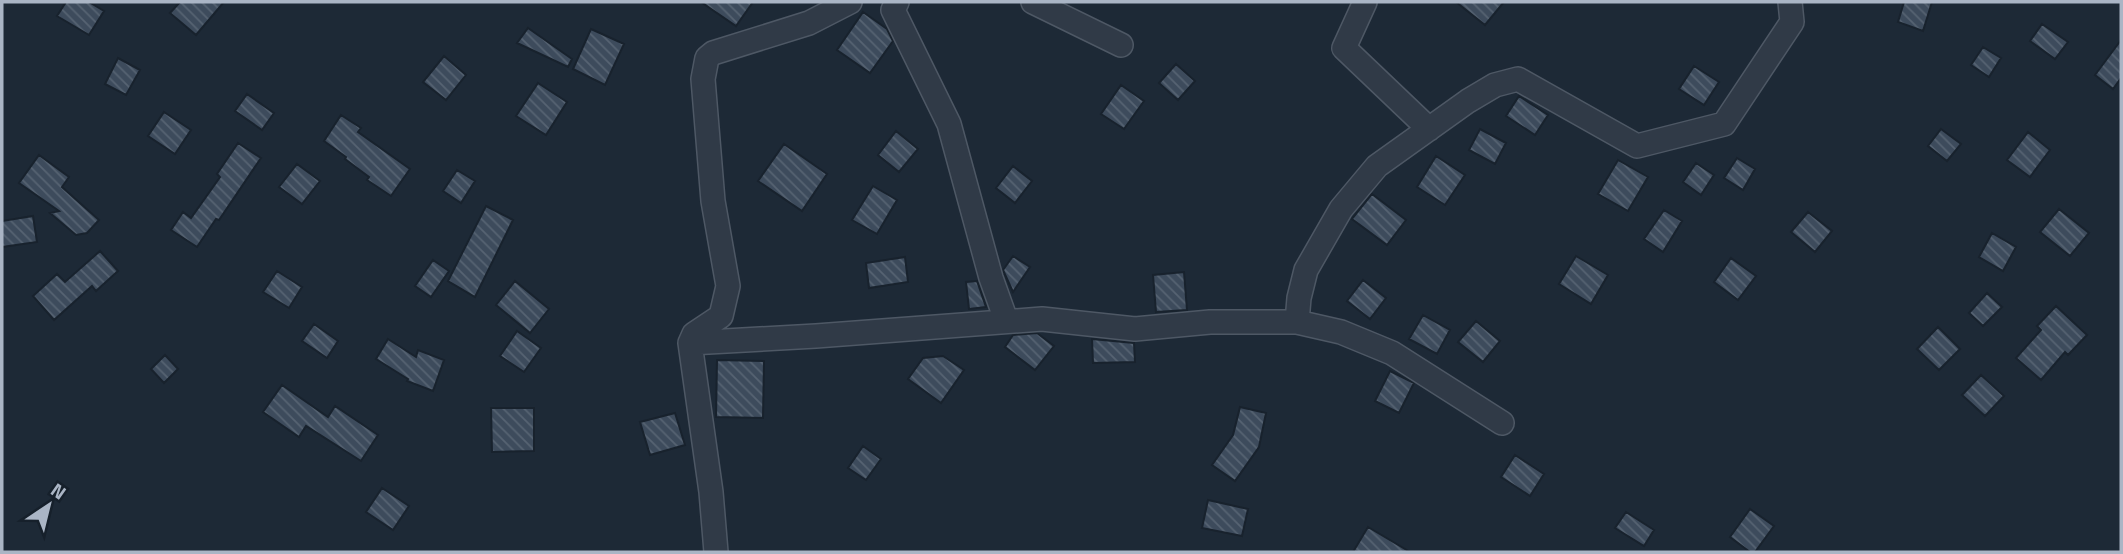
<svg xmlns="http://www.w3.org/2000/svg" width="2123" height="554" font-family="'Titillium Web',sans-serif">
<defs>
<pattern id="building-back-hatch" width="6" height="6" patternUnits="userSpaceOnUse" patternTransform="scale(1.75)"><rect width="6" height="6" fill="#3d4b5c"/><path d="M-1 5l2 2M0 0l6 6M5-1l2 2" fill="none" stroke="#566372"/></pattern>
</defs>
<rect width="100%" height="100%" fill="#1d2936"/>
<path fill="url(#building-back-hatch)" stroke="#18222d" stroke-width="2" d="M 66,2 L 89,2 L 104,11 L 89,35 L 57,16 Z
M 180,2 L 224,2 L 196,35 L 170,13 Z
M 701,2 L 753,2 L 736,26 Z
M 1456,2 L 1504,2 L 1485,25 Z
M 1904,2 L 1932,2 L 1923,31 L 1898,22 Z
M 863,12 L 887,29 L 893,41 L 870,73 L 837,50 Z
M 2042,24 L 2068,42 L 2055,59 L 2030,41 Z
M 528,28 L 572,59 L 568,67 L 517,43 Z
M 591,29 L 624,44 L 605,85 L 573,69 Z
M 2121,40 L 2121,78 L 2113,89 L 2095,75 Z
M 1983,47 L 2001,58 L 1989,77 L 1971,65 Z
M 444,56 L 466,75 L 446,100 L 423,82 Z
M 118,58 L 140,70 L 126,95 L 105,84 Z
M 1176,64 L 1195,81 L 1178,100 L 1159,83 Z
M 1694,66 L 1719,82 L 1704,105 L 1679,89 Z
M 538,83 L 567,102 L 546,135 L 516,116 Z
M 1121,85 L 1144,101 L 1124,129 L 1101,114 Z
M 247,94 L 274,113 L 262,130 L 235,111 Z
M 1519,96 L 1548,115 L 1535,135 L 1506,116 Z
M 164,112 L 191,130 L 175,154 L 148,136 Z
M 341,115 L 361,128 L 358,132 L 410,169 L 391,196 L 367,180 L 369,177 L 345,159 L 346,157 L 324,141 Z
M 1480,129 L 1506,143 L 1495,164 L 1469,150 Z
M 1941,129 L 1961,144 L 1947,161 L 1928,146 Z
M 896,131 L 918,149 L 899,172 L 878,155 Z
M 2028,132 L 2050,150 L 2030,177 L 2007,160 Z
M 238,143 L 261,158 L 219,220 L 216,219 L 197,247 L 171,230 L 183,212 L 191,218 L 220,177 L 217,174 Z
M 784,144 L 827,174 L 802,211 L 758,181 Z
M 39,155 L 69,177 L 62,187 L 99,220 L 87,233 L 76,235 L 50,213 L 59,211 L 19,183 Z
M 1436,156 L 1465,175 L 1445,205 L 1417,187 Z
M 1737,158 L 1755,169 L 1743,190 L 1724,178 Z
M 1618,160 L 1648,177 L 1628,211 L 1598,194 Z
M 1696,163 L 1714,175 L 1701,195 L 1683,182 Z
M 297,164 L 320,181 L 302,204 L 279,187 Z
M 1013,166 L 1032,181 L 1015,203 L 996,188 Z
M 457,170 L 475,181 L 461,203 L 443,191 Z
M 873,186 L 897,200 L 877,234 L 852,220 Z
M 1372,194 L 1406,220 L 1387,245 L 1352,219 Z
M 486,206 L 513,220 L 475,297 L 448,281 Z
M 2059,209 L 2089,233 L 2070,256 L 2040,232 Z
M 1664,210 L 1682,221 L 1663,252 L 1644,239 Z
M 1808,212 L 1832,231 L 1815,252 L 1791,232 Z
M 33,216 L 37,242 L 2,247 L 2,221 Z
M 1992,233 L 2016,247 L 2003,271 L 1979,257 Z
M 100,251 L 118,271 L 96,291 L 92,286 L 54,320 L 33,296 L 57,274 L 65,282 Z
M 1013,256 L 1030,267 L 1013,292 L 1003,270 Z
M 1576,256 L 1608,275 L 1591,304 L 1559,284 Z
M 905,257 L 908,282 L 869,288 L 866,263 Z
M 1731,258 L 1756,276 L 1738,300 L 1714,282 Z
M 433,260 L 449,271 L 431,297 L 415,286 Z
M 277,271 L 302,287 L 289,308 L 263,292 Z
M 1184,272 L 1187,310 L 1156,312 L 1153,275 Z
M 1363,280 L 1386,298 L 1370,319 L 1347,301 Z
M 515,281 L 549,309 L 530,333 L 496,305 Z
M 977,281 L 986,307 L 969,309 L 966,282 Z
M 1987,293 L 2002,307 L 1983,326 L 1969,313 Z
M 2056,306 L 2087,335 L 2068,355 L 2065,352 L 2041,380 L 2016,358 L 2041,330 L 2037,326 Z
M 1423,315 L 1450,330 L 1437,354 L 1409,339 Z
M 1476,321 L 1500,341 L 1483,362 L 1458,342 Z
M 314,324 L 338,341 L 327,358 L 302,341 Z
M 1938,327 L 1960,349 L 1939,370 L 1917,349 Z
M 517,331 L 541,348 L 524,372 L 500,356 Z
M 1037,333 L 1054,346 L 1035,370 L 1005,347 L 1013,335 Z
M 388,339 L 416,357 L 418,350 L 444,360 L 433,391 L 407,381 L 408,379 L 376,359 Z
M 1092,339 L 1134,343 L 1135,362 L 1093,363 Z
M 165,355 L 178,369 L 164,383 L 151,369 Z
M 943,356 L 964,370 L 941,403 L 908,379 L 923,358 Z
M 717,360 L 764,361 L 763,418 L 716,417 Z
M 1390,371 L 1414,383 L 1399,413 L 1375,401 Z
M 1981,375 L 2004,396 L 1985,416 L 1962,395 Z
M 282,385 L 328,417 L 335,406 L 378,435 L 361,461 L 306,426 L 299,437 L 263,412 Z
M 1240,407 L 1266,413 L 1259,447 L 1235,481 L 1212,465 L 1233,435 Z
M 491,408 L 534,408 L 534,451 L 492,452 Z
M 675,413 L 685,445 L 650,455 L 640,422 Z
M 863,446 L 881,459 L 866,480 L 848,468 Z
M 1515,455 L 1544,474 L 1530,496 L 1501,477 Z
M 382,488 L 409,506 L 393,530 L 366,512 Z
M 1208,500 L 1248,509 L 1242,536 L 1202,528 Z
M 1750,509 L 1774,526 L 1755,552 L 1750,552 L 1730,537 Z
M 1626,512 L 1654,530 L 1644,546 L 1615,528 Z
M 1368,527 L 1410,552 L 1353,552 Z"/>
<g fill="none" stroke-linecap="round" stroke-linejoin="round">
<defs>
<path id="street" d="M 897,2 L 893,10 L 949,124 L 991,278 L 1006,320
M 1033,2 L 1121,45
M 1365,2 L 1344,48 L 1429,129
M 1297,322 L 1299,298 L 1306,270 L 1341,209 L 1377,166 L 1468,101 L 1495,85 L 1518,79 L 1637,146 L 1724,124 L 1792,22 L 1790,2
M 690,343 L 816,336 L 1042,319 L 1135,329 L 1210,322 L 1297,322 L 1341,332 L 1392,353 L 1502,423
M 716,552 L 711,492 L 690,343 L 694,334 L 721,316 L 728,286 L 713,201 L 703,79 L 707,58 L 713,53 L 809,23 L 850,2"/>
</defs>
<use href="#street" stroke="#4e5865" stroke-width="26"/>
<use href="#street" stroke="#303a47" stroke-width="23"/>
</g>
<rect width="2123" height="554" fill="none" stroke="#aab5c5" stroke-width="7"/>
<g transform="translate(49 505) rotate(35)" stroke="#16202b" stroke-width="5" paint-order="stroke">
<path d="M0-5L12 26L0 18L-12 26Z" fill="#aab5c5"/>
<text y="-10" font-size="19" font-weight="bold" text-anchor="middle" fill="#aab5c5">N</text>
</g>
</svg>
